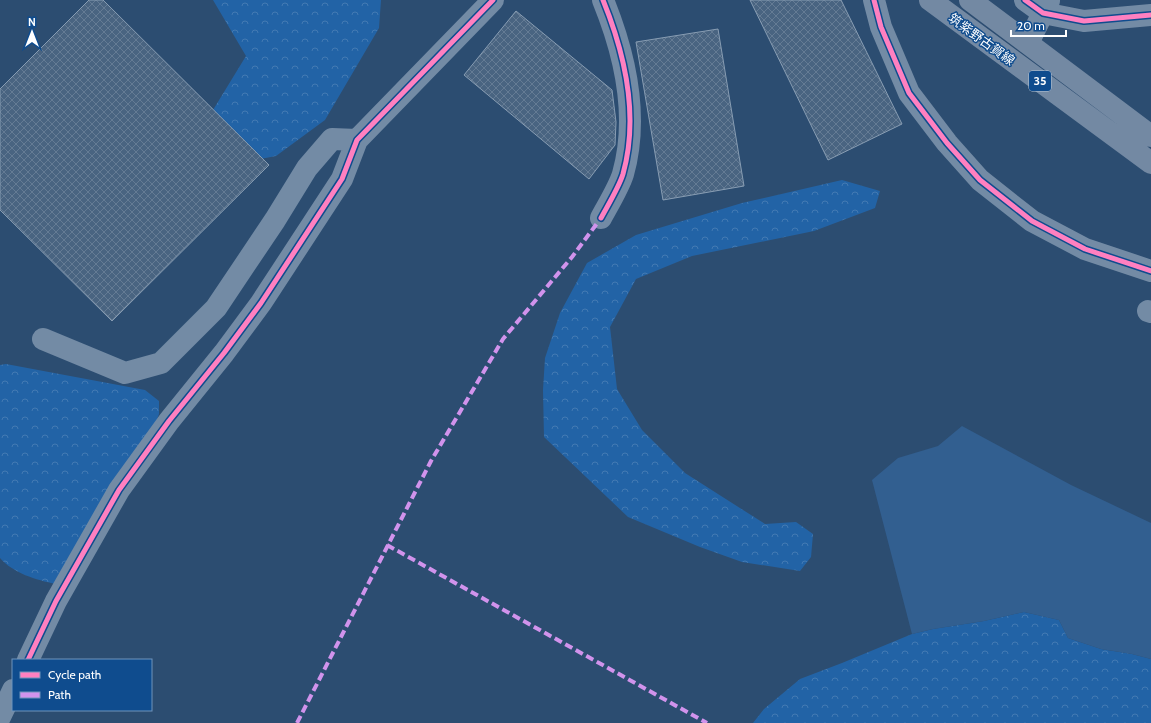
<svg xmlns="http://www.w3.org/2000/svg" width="1151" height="723" font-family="Cabin,'Noto Sans JP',sans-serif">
<defs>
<pattern id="forest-crowns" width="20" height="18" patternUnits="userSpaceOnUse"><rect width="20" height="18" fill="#2263a6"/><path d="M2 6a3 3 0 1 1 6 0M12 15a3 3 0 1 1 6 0" fill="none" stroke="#437ab3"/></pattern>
<pattern id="building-cross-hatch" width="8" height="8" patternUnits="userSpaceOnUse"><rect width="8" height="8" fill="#496481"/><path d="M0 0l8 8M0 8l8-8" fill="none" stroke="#647b94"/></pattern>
</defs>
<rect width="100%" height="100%" fill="#2c4d71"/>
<path fill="url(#forest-crowns)" d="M 213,0 L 381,0 L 379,28 L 325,120 L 276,156 L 255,160 L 213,110 L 246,56 Z
M 842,180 L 880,191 L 875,208 L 814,231 L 692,256 L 636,279 L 610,327 L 617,389 L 642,430 L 685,473 L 765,524 L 796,522 L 813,534 L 811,557 L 800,571 L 742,562 L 700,547 L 628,517 L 544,437 L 543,390 L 545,358 L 560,313 L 587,263 L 636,235 L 742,203 Z
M 6,364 L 145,390 L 159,401 L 159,414 L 144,457 L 56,584 C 36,580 13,573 0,558 L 0,365 Z
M 1024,612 L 1059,620 L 1068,638 L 1101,649 L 1132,654 L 1151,659 L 1151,723 L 753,723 L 764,709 L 800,679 L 842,663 L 912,634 L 933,629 L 984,621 Z"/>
<path fill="#325f90" d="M 962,426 L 1071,485 L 1151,523 L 1151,659 L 1132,654 L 1101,649 L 1068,638 L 1059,620 L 1024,612 L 984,621 L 933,629 L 912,634 L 872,480 L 898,458 L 938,446 Z"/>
<path fill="url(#building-cross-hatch)" stroke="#889db3" d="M 89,0 L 103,0 L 269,165 L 112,321 L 0,210 L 0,89 Z
M 750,0 L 841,0 L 902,124 L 828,160 Z
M 516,11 L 612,90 L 616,122 L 615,145 L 589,179 L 464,75 Z
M 718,29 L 744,186 L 663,200 L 636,42 Z"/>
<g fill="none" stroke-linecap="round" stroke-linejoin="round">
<path stroke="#738ba5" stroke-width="22" d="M 874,0 L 881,27 L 909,93 L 947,143 L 980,180 L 1032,221 L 1085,249 L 1151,271
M 1025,0 L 1043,13 L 1084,21 L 1151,15
M 1028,43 L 1049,1
M 601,218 C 608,205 619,187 623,174 C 639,117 625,54 603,0
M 1148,311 L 1151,312
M 43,339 L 125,373 L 161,363 L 216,308 L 275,220 L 307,168 L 332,139 L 357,140
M 28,660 L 56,601 L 119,490 L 169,421 L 224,353 L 261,303 L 342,179 L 357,140 L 493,0
M 0,717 L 13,690"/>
<path stroke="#7389a3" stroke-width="22" d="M 930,0 L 1151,163
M 970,0 L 1151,136"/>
<path stroke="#d193ec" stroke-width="4" stroke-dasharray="8 4" stroke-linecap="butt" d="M 387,545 L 707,723
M 297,723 L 431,461 L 503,339 L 572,257 L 601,218"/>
<defs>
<path id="cycleway" d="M 874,0 L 881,27 L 909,93 L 947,143 L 980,180 L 1032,221 L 1085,249 L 1151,271
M 1025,0 L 1043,13 L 1084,21 L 1151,15
M 601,218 C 608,205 619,187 623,174 C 639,117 625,54 603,0
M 28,660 L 56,601 L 119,490 L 169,421 L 224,353 L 261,303 L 342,179 L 357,140 L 493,0"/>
</defs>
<use href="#cycleway" stroke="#0f4c8e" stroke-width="8"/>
<use href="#cycleway" stroke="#ff80c0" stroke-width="5"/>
</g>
<g text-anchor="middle" stroke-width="3" stroke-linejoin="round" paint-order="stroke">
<rect fill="#0f4c8e" stroke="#b7c9dd" stroke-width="1" x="1029" y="71" width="22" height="20" rx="3"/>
<g font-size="12" font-weight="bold" fill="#fff">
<text x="1040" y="85">35</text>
</g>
<g font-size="13" fill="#fff" stroke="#0f4c8e">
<text transform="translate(982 39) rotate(36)" y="5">筑紫野古賀線</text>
</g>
</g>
<rect x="12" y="659" width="140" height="52" fill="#0f4c8e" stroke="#6f94bb"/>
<rect x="20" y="672" width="20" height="6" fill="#ff80c0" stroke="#6f94bb"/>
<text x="48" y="679" font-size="12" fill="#ffffff">Cycle path</text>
<rect x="20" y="692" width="20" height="6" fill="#d193ec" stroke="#6f94bb"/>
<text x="48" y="699" font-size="12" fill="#ffffff">Path</text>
<g transform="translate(32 32)" stroke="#0f4c8e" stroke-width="3" paint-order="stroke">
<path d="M0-3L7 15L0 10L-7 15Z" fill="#ffffff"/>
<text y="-6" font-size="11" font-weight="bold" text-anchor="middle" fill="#ffffff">N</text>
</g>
<path d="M1011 30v6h55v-6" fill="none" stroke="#ffffff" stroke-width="2"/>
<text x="1017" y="30" font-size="12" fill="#ffffff" stroke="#0f4c8e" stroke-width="3" paint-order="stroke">20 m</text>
</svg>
